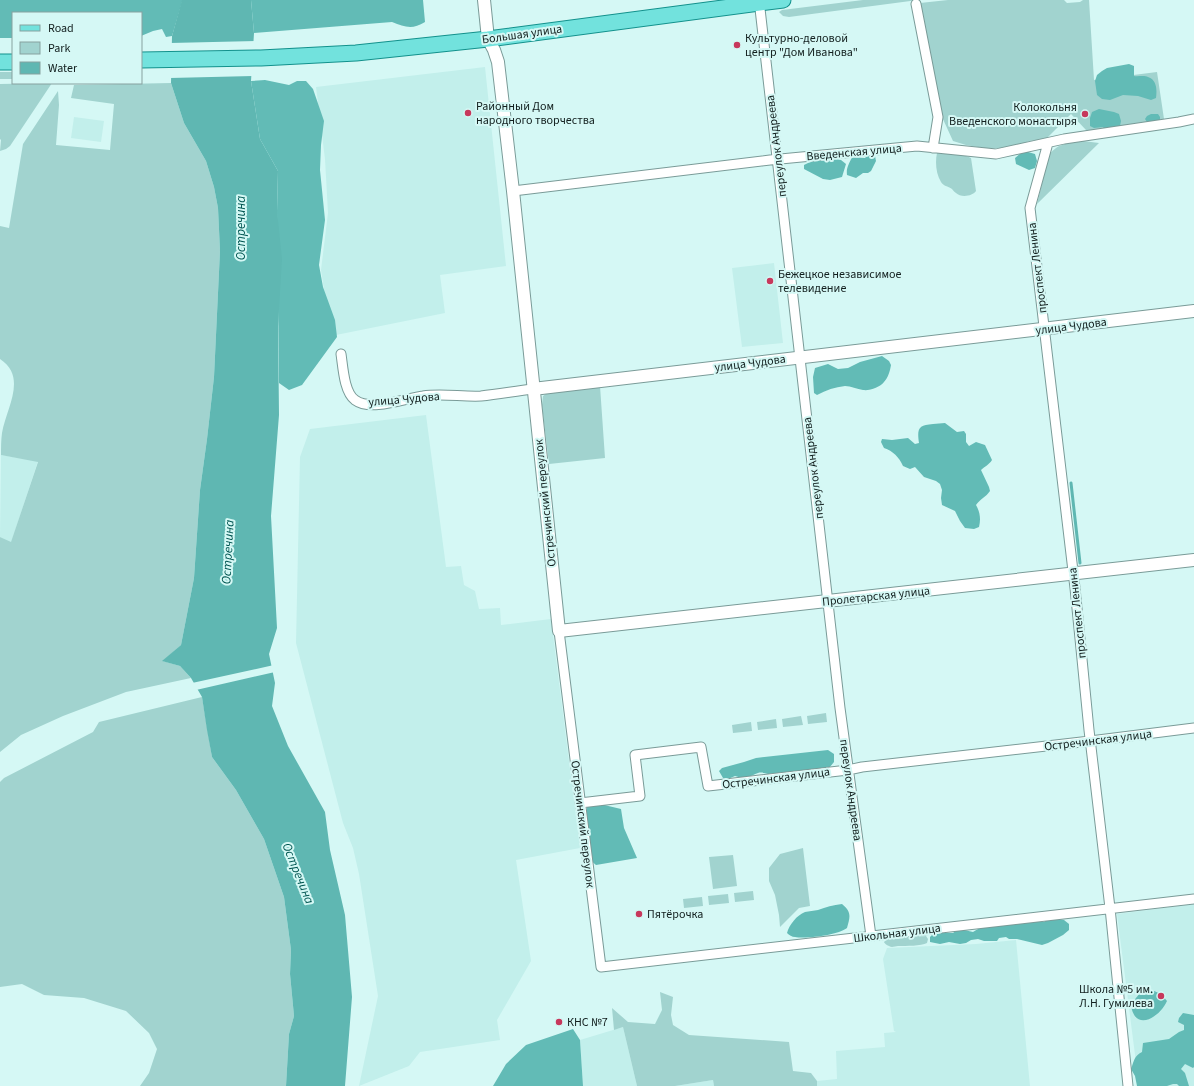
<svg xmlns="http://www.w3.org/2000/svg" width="1194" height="1086" font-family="'Source Sans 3',sans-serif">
<rect width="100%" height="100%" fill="#d5f8f5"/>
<path fill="#c2efeb" d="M 485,67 L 506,266 L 440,275 L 445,313 L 331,336 L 321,270 L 328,213 L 325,159 L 316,87 Z
M 74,117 L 104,121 L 101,142 L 71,138 Z
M 774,263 L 783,343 L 742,347 L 732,268 Z
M 426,415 L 446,567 L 461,566 L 464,585 L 475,591 L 479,609 L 500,608 L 501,625 L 551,619 L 580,848 L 516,860 L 531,961 L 497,1020 L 500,1040 L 420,1052 L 409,1066 L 359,1086 L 378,996 L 359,874 L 353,848 L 343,823 L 296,643 L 300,457 L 310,429 Z
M 1,455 L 38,461 L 11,543 L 0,537 Z
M 1194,904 L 1194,1086 L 1139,1086 L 1117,914 Z
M 1016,940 L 1030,1086 L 817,1086 L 817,1081 L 837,1079 L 836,1051 L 885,1047 L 884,1033 L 896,1032 L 894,1031 L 883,959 L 887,948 L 976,944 Z
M 623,1027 L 637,1086 L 583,1086 L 580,1040 Z
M 713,1080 L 714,1086 L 675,1086 Z"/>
<path fill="#a1d3cf" d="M 863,0 L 918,0 L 789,17 L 783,16 L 779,12 L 782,10 Z
M 948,0 L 1064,0 L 1067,3 L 1080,2 L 1083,0 L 1089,0 L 1094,80 L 1157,72 L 1164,119 L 1100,130 L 1086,130 L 1071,114 L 1046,139 L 1029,141 L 1012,148 L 984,148 L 966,145 L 953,141 L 942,117 L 920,3 Z
M 0,72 L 13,72 L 13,79 L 0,79 Z
M 52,83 L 10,146 L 6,149 L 0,151 L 1,140 L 0,139 L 0,84 Z
M 171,83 L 184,123 L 206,161 L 214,187 L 218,208 L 220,251 L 214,377 L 207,439 L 200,490 L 194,578 L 181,645 L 163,661 L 180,666 L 191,678 L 126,692 L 63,716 L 21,735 L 0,752 L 0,537 L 11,542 L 38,462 L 1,455 C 1,448 1,440 2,433 C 6,409 28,377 0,359 L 0,226 L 9,228 L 23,144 L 58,91 L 59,105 L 56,145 L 110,150 L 114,104 L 71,98 L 74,85 Z
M 1083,141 L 1099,143 L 1037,204 L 1049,155 C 1059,142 1068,144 1083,141 Z
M 937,153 C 947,152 962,153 971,158 L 976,191 C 973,196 961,198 956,193 C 954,192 953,190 952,189 C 948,186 943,186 941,182 C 936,174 935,162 937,153 Z
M 600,386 L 605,458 L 549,464 L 542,405 L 543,396 L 550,391 Z
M 202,697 L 212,757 L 236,790 L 264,839 L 284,897 L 291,950 L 290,974 L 294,1016 L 289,1034 L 286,1086 L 140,1086 L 149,1073 L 157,1049 L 149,1033 L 126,1011 L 84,998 L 44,995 L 22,984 L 0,987 L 0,782 L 4,778 L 93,732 L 99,722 Z
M 826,713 L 827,722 L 808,724 L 807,716 Z
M 801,716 L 803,725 L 783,727 L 782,719 Z
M 776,719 L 777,728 L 758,730 L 757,722 Z
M 751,722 L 752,731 L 733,733 L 732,725 Z
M 803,848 L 810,906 L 799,908 L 780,927 L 779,915 L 775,895 L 769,881 L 769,868 L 780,854 Z
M 733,855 L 737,886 L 713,889 L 709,857 Z
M 753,891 L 754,900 L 735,902 L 734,893 Z
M 728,894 L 729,903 L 709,905 L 708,896 Z
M 702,897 L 703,906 L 684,908 L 683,899 Z
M 926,936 L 928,939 L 927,943 C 921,946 906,946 898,946 C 895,946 892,948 889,946 C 888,946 884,943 884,942 C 891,935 915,937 926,936 Z
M 660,992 L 673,997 L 671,1015 L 673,1025 L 689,1035 L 789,1042 L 793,1071 L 811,1073 L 817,1081 L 817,1086 L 714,1086 L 713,1080 L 675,1086 L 637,1086 L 623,1027 L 614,1030 L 612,1008 L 628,1022 L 655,1024 L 662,1010 Z"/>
<path fill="#62bbb6" d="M 0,0 L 182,0 L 182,2 L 172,36 L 166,37 L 162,29 L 153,31 L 141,36 L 141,13 L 13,13 L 13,38 L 0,38 Z
M 251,0 L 423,0 L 425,22 C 412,30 405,27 392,22 L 254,33 Z
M 1129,64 L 1134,66 L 1134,76 C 1138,77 1144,75 1148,77 C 1157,80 1157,90 1156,98 L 1151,100 L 1138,96 L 1123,95 L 1110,100 L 1102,99 L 1097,95 L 1095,81 L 1097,75 L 1102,71 L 1107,68 Z
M 265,80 L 289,85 L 297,81 L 306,81 L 313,89 L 324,121 L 321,145 L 320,170 L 325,220 L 319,265 L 323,287 L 335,320 L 337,337 L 302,385 L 289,390 L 279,383 L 277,211 L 278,171 L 260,139 L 251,81 Z
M 1099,109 L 1114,112 L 1119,114 L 1121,121 L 1120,126 L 1115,128 L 1105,130 L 1103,127 L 1094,128 L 1090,126 L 1090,118 L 1092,112 Z
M 1151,114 L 1158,114 L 1160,117 L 1160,122 L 1147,122 L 1145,119 L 1147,116 Z
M 1022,152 L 1028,152 L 1035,154 L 1037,161 L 1035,168 L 1029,170 L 1016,164 L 1015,158 Z
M 872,153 L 875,156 L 876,161 L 871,171 L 868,173 L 863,173 L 856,178 L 847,175 C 846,168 849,164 852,157 L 865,158 L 869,154 Z
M 836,159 L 841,160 L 846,164 L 842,177 L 830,180 L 823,179 L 804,169 L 804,165 C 815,159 824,161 836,159 Z
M 882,356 L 889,361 L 891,365 C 890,371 888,378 884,382 C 880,387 870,391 863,390 C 857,389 851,386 845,386 C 835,387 826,390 817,395 L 814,393 L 813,377 L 815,368 L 828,364 L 838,369 L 848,368 L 860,362 Z
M 945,423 L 957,432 L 964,431 L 966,434 L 966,442 L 969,446 L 976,442 L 985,445 L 992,460 C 989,465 985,466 981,470 L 989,487 L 990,491 C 986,497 980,499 976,505 C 980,512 981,519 979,527 L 974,529 L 965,528 L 960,521 L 955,511 L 942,505 L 941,498 L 942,490 L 940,484 L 936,481 L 924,477 L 915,467 L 910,469 L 903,466 C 899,457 893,451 884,448 L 881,442 L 882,439 L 892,440 L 908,438 L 915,444 L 919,443 C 917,429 918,425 933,424 C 937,424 941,423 945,423 Z
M 828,750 L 834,754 L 834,762 L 829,768 L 768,774 C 765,773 761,772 758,773 C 746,777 750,781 735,776 L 728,779 L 723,778 L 719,771 L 722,768 L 744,762 L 756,758 Z
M 600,804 L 621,809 L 624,828 L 637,858 L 596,865 L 589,859 L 585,824 L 587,807 Z
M 842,904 C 852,912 850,917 847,928 C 838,935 807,939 795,937 C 792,937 789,935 787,933 C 789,925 797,915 805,912 C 809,911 814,911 818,910 C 826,907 833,905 842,904 Z
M 1049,918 L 1064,920 L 1069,924 L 1069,930 L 1063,935 L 1048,943 L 1042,945 L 1017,939 L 1009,939 L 1006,937 L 999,938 L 997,941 L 984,941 L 978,939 L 971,940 L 966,943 L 960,944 L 949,942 L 940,944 L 930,942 L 930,937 L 934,933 L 953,933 L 957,930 L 964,930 L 973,932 C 983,926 986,926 997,927 L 1002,925 L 1017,924 L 1021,922 L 1044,922 Z
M 1145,990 C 1155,990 1161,993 1167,1001 C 1160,1017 1135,1033 1131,1005 C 1135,1000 1139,992 1145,990 Z
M 1183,1013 L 1194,1015 L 1194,1067 L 1193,1068 L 1185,1064 L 1181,1069 L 1185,1073 L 1189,1086 L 1179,1086 L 1177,1084 L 1173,1084 L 1167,1086 L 1137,1086 L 1135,1076 L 1131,1069 C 1134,1061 1134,1056 1142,1052 L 1143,1043 L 1169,1039 L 1179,1032 L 1184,1030 L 1184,1025 L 1178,1022 L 1179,1018 Z
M 573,1029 L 580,1040 L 583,1086 L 493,1086 L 506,1064 L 526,1045 Z"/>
<path fill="#5fb7b2" d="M 182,0 L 251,0 L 254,33 L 251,81 L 260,139 L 278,171 L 277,211 L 282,259 L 278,326 L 279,415 L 271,516 L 277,628 L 269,654 L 275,683 L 272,706 L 288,746 L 325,812 L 330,850 L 345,915 L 352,997 L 345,1086 L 286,1086 L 289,1034 L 294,1016 L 290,974 L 291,950 L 284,897 L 264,839 L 236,790 L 212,757 L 207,730 L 202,697 L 191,678 L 180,666 L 162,661 L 181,645 L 194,578 L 200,490 L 207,439 L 214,377 L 220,251 L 218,208 L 214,187 L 206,161 L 184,123 L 171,83 L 172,36 Z"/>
<path fill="#d5f8f5" d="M 256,41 L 253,76 L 170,78 L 170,43 Z
M 274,665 L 275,672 L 196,690 L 192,683 Z"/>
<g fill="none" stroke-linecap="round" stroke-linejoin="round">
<path stroke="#5fb7b2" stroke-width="3" d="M 1071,483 L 1080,563"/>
<defs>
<path id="minor" d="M 759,0 L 840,708 L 871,936
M 916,4 L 938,117 L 933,148
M 1048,143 L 1030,208 L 1075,588 L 1089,730 L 1110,908 L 1128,1086
M 513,191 L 770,160 L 917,146 L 996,154 L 1064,139 L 1179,122 L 1194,119
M 341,354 C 343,367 344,392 355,400 C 371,412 406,398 423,396 C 441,393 463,397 481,396 C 499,394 516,391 533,389
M 559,631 L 601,967 L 1194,899
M 580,803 L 640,796 L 635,755 L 701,747 L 708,786 L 848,770 L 862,767 L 1090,741 L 1194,728"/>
<path id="tertiary" d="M 484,0 L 488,39 L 494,50 L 498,62 L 513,191 L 559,631 L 1194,560
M 533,389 L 1194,311"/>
<path id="primary" d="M 141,60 L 261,58 L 356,53 L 488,39 L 783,0
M 0,62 L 13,62"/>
</defs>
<use href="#minor" stroke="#7a9b98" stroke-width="11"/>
<use href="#tertiary" stroke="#7a9b98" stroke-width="14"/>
<use href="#primary" stroke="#13918c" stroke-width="17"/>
<use href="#minor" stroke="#fff" stroke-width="9"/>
<use href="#tertiary" stroke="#fff" stroke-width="12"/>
<use href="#primary" stroke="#72e2dd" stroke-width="15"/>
</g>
<g fill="#c7385c" stroke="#d5f8f5" stroke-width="1.5">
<circle cx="737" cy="45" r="4"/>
<circle cx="468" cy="113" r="4"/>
<circle cx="1085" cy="114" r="4"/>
<circle cx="770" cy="281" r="4"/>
<circle cx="639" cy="914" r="4"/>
<circle cx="1161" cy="996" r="4"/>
<circle cx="559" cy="1022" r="4"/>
</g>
<g text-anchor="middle" stroke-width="4" stroke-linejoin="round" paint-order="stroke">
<g font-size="12" fill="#121f1e" stroke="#d5f8f5">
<text transform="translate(522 34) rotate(-8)" y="4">Большая улица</text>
<text transform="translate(776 146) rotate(-97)" y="4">переулок Андреева</text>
<text transform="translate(854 152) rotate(-5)" y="4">Введенская улица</text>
<text transform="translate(1037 268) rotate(-97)" y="4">проспект Ленина</text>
<text transform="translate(1071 326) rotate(-7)" y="4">улица Чудова</text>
<text transform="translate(750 363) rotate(-7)" y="4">улица Чудова</text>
<text transform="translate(404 399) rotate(-5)" y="4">улица Чудова</text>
<text transform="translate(813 468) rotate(-97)" y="4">переулок Андреева</text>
<text transform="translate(545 503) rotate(-96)" y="4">Остречинский переулок</text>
<text transform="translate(876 596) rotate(-6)" y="4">Пролетарская улица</text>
<text transform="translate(1077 613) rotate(-96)" y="4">проспект Ленина</text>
<text transform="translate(1098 740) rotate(-7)" y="4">Остречинская улица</text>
<text transform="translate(776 778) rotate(-7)" y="4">Остречинская улица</text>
<text transform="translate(851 790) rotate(82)" y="4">переулок Андреева</text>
<text transform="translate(583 824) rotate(83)" y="4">Остречинский переулок</text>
<text transform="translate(897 933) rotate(-7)" y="4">Школьная улица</text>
</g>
<g font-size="12" fill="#121f1e" stroke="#d5f8f5" text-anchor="start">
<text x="745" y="42">Культурно-деловой<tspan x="745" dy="14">центр "Дом Иванова"</tspan></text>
<text x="476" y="110">Районный Дом<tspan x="476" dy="14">народного творчества</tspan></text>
<text x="1077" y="111" text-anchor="end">Колокольня<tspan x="1077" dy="14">Введенского монастыря</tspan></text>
<text x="778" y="278">Бежецкое независимое<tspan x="778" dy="14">телевидение</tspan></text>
<text x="647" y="918">Пятёрочка</text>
<text x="1153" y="993" text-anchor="end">Школа №5 им.<tspan x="1153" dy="14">Л.Н. Гумилева</tspan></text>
<text x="567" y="1026">КНС №7</text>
</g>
<g font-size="13" font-style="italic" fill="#015551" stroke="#d5f8f5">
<text transform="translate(240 228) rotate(-90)" y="5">Остречина</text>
<text transform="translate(227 552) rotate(-87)" y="5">Остречина</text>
<text transform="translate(299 873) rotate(68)" y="5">Остречина</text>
</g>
</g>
<rect x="12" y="12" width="130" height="72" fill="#d5f8f5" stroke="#87a19f"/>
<rect x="20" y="25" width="20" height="6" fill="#72e2dd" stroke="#87a19f"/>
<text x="48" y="32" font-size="12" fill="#121f1e">Road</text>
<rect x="20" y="42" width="20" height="12" fill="#a1d3cf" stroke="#87a19f"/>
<text x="48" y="52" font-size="12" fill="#121f1e">Park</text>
<rect x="20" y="62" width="20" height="12" fill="#5fb7b2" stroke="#87a19f"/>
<text x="48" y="72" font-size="12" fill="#121f1e">Water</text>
</svg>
